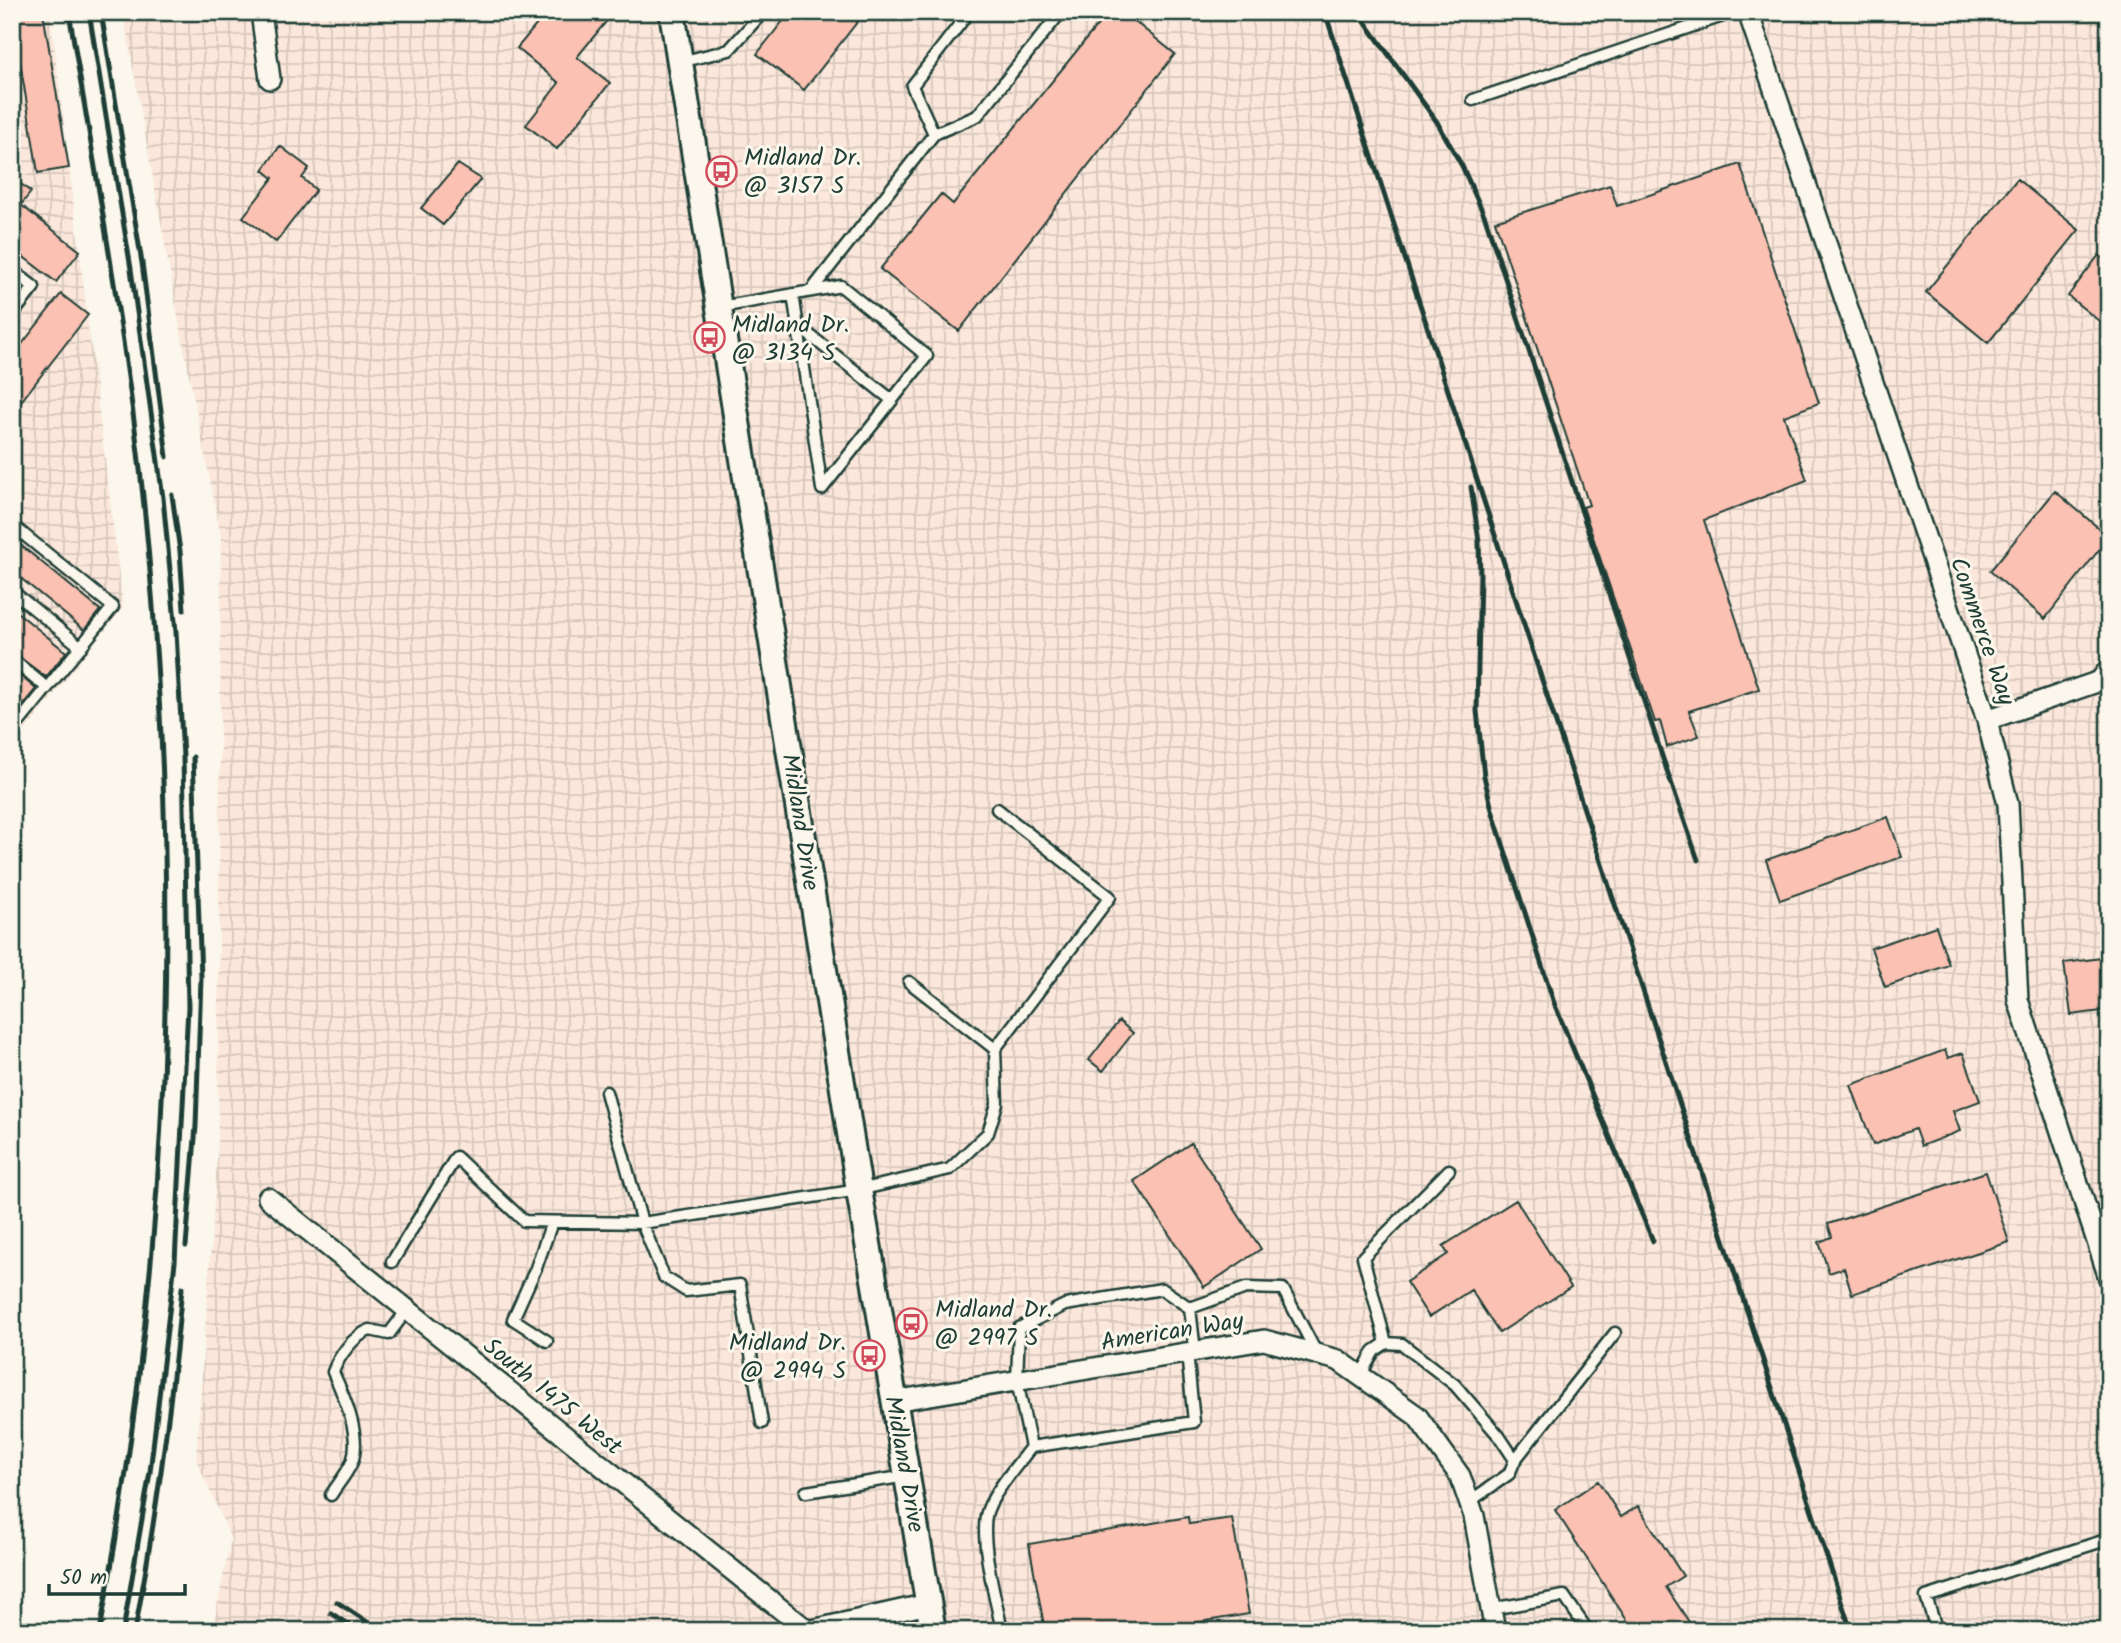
<svg xmlns="http://www.w3.org/2000/svg" width="2121" height="1643" font-family="Kalam,sans-serif">
<defs>
<pattern id="industrial-grid" width="8" height="8" patternUnits="userSpaceOnUse" patternTransform="scale(1.75)"><rect width="8" height="8" fill="#fbe7db"/><path d="M0 4h8M4 0v8" fill="none" stroke="#d7c7bd"/></pattern>
</defs>
<rect width="100%" height="100%" fill="#fbf7ec"/>
<filter id="ink" filterUnits="userSpaceOnUse"><feTurbulence type="fractalNoise" baseFrequency=".0143" numOctaves="2"/><feDisplacementMap in="SourceGraphic" scale="14" xChannelSelector="R" yChannelSelector="G"/><feConvolveMatrix kernelMatrix="1 2 1 2 8 2 1 2 1" color-interpolation-filters="sRGB"/></filter>
<g filter="url(#ink)">
<path fill="url(#industrial-grid)" d="M 12,12 L 50,12 L 123,607 L 12,747 Z
M 123,12 L 2109,12 L 2109,1631 L 212,1631 L 231,1539 L 196,1459 L 218,1147 L 221,536 L 182,339 Z"/>
<path fill="#fbc1b2" stroke="#1f3d34" stroke-width="2" d="M 12,12 L 43,12 L 69,168 L 38,173 Z
M 547,12 L 614,12 L 577,57 L 610,83 L 557,149 L 526,125 L 559,83 L 517,48 Z
M 790,12 L 865,12 L 804,90 L 757,54 Z
M 1108,12 L 1123,12 L 1175,54 L 959,331 L 880,269 L 941,194 L 953,204 Z
M 280,146 L 309,168 L 302,178 L 316,190 L 276,242 L 243,217 L 273,178 L 263,170 Z
M 458,164 L 481,179 L 443,225 L 421,208 Z
M 1740,164 L 1819,403 L 1784,416 L 1807,480 L 1704,520 L 1759,689 L 1689,711 L 1699,736 L 1667,747 L 1660,721 L 1655,722 L 1583,507 L 1589,505 L 1495,221 L 1610,185 L 1617,206 Z
M 12,177 L 31,192 L 21,205 L 80,251 L 56,282 L 12,248 Z
M 2017,179 L 2079,230 L 1988,343 L 1926,292 Z
M 2099,255 L 2109,263 L 2109,329 L 2068,296 Z
M 61,294 L 88,315 L 12,413 L 12,357 Z
M 2055,491 L 2109,537 L 2045,619 L 1990,571 Z
M 12,538 L 100,610 L 84,630 L 12,571 Z
M 12,608 L 66,652 L 46,677 L 12,652 Z
M 12,669 L 36,689 L 12,718 Z
M 1888,817 L 1902,857 L 1780,900 L 1766,860 Z
M 1936,926 L 1949,965 L 1885,987 L 1871,948 Z
M 2109,957 L 2109,1010 L 2071,1015 L 2064,963 Z
M 1119,1021 L 1133,1033 L 1103,1071 L 1089,1060 Z
M 1945,1050 L 1948,1058 L 1963,1053 L 1980,1101 L 1953,1111 L 1960,1131 L 1921,1146 L 1915,1129 L 1873,1145 L 1851,1085 Z
M 1191,1143 L 1261,1249 L 1204,1287 L 1134,1181 Z
M 1986,1172 L 2009,1242 L 1852,1294 L 1844,1268 L 1829,1273 L 1819,1242 L 1832,1237 L 1828,1224 Z
M 1516,1200 L 1571,1287 L 1499,1333 L 1471,1290 L 1429,1317 L 1406,1282 L 1448,1254 L 1443,1246 Z
M 1598,1481 L 1621,1517 L 1638,1506 L 1683,1576 L 1666,1587 L 1695,1631 L 1634,1631 L 1555,1510 Z
M 1188,1517 L 1189,1524 L 1232,1518 L 1249,1614 L 1145,1631 L 1045,1631 L 1029,1544 Z"/>
<g fill="none" stroke-linecap="round" stroke-linejoin="round">
<defs>
<path id="service" d="M 680,62 L 729,50 L 763,12
M 1473,100 L 1735,12
M 934,134 L 912,86 L 969,12
M 12,270 L 34,287 L 12,315
M 811,291 L 934,134 L 977,116 L 1061,12
M 720,307 L 841,286 L 927,356 L 822,489 L 793,294
M 798,326 L 892,400
M 12,525 L 113,607 L 12,731
M 12,591 L 81,647
M 12,659 L 47,688
M 995,1049 L 1110,897 L 997,809
M 606,1092 L 642,1223 L 664,1277 L 686,1291 L 740,1285 L 762,1423
M 392,1262 L 456,1157 L 524,1221 L 642,1223 L 859,1190 L 950,1169 L 988,1133 L 997,1104 L 995,1049 L 909,982
M 1190,1308 L 1246,1288 L 1283,1289 L 1316,1352
M 547,1341 L 513,1319 L 536,1268 L 552,1222
M 1386,1343 L 1363,1257 L 1449,1170
M 1187,1353 L 1194,1422 L 1031,1447 L 1017,1381 L 1019,1328 L 1065,1305 L 1162,1289 L 1190,1308 L 1195,1352
M 1360,1376 L 1374,1351 L 1386,1343 L 1402,1344 L 1455,1385 L 1499,1436 L 1515,1460 L 1509,1474 L 1469,1502
M 1515,1460 L 1615,1333
M 806,1492 L 907,1476
M 331,1495 C 337,1485 347,1474 352,1462 C 362,1436 344,1396 333,1372 C 339,1356 353,1336 370,1330 L 389,1334 L 407,1310
M 1491,1609 L 1564,1596 L 1588,1631
M 1002,1631 C 996,1599 981,1547 986,1516 C 989,1497 1019,1463 1031,1447
M 1937,1631 L 1926,1597 L 2109,1539"/>
<path id="minor" d="M 261,12 L 270,79
M 1748,12 L 1987,720 L 2008,804 L 2018,1000 L 2109,1278
M 1987,720 L 2100,681 L 2109,669
M 268,1198 L 808,1631
M 894,1401 L 1264,1340 L 1338,1360 L 1417,1416 L 1460,1476 L 1474,1516 L 1495,1631
M 808,1631 L 928,1604"/>
<path id="tertiary" d="M 672,12 L 859,1190 L 933,1631"/>
</defs>
<use href="#service" stroke="#1f3d34" stroke-width="15"/>
<use href="#minor" stroke="#1f3d34" stroke-width="24"/>
<use href="#tertiary" stroke="#1f3d34" stroke-width="30"/>
<use href="#service" stroke="#fbf7ec" stroke-width="10"/>
<use href="#minor" stroke="#fbf7ec" stroke-width="19"/>
<use href="#tertiary" stroke="#fbf7ec" stroke-width="24"/>
<path stroke="#1f3d34" stroke-width="5" d="M 69,12 C 98,190 132,368 148,547 C 169,780 173,1016 152,1250 C 141,1377 123,1505 100,1631
M 89,12 L 131,269 L 163,498 L 176,632 L 183,757 L 188,1007 L 175,1262 L 150,1472 L 123,1631
M 101,12 L 142,263 L 167,457
M 1325,12 L 1851,1631
M 1358,12 L 1437,122 L 1462,166 L 1485,217 L 1663,759 L 1698,860
M 1471,487 L 1479,541 L 1480,575 L 1477,711 L 1484,776 L 1492,810 L 1554,1003 L 1653,1241
M 172,495 L 180,551 L 184,610
M 186,1246 L 196,1126 L 201,978 L 193,757
M 337,1602 L 381,1631
M 331,1613 L 358,1631
M 135,1631 C 156,1517 172,1403 182,1288"/>
</g>
</g>
<defs>
<symbol id="bus-ring" viewBox="-11 -11 22 22"><circle r="9.5" fill="#fbf7ec" stroke="#d1495b" stroke-width="1.5"/><path d="M-5-6H5V4H4V6H2V4H-2V6H-4V4H-5ZM-3.5-4V0h7V-4ZM-3.5 1.2v1.5H-2V1.2ZM2 1.2v1.5H3.5V1.2Z" fill="#d1495b"/></symbol>
</defs>
<g fill-rule="evenodd">
<use href="#bus-ring" x="704" y="154" width="35" height="35"/>
<use href="#bus-ring" x="692" y="320" width="35" height="35"/>
<use href="#bus-ring" x="894" y="1306" width="35" height="35"/>
<use href="#bus-ring" x="852" y="1338" width="35" height="35"/>
</g>
<g text-anchor="middle" stroke-width="6" stroke-linejoin="round" paint-order="stroke">
<g font-size="24" fill="#1f3d34" stroke="#fbf7ec" text-anchor="start">
<text x="744" y="165">Midland Dr.<tspan x="744" dy="28">@ 3157 S</tspan></text>
<text x="732" y="332">Midland Dr.<tspan x="732" dy="28">@ 3134 S</tspan></text>
<text x="935" y="1317">Midland Dr.<tspan x="935" dy="28">@ 2997 S</tspan></text>
<text x="846" y="1350" text-anchor="end">Midland Dr.<tspan x="846" dy="28">@ 2994 S</tspan></text>
</g>
<g font-size="24" fill="#1f3d34" stroke="#fbf7ec">
<text transform="translate(1983 631) rotate(71)" y="8">Commerce Way</text>
<text transform="translate(801 822) rotate(81)" y="8">Midland Drive</text>
<text transform="translate(1172 1331) rotate(-9)" y="8">American Way</text>
<text transform="translate(553 1396) rotate(39)" y="8">South 1475 West</text>
<text transform="translate(905 1464) rotate(80)" y="8">Midland Drive</text>
</g>
</g>
<rect width="2121" height="1643" fill="none" stroke="#fbf7ec" stroke-width="42"/>
<rect x="21" y="21" width="2079" height="1601" fill="none" stroke="#1f3d34" stroke-width="2.5" filter="url(#ink)"/>
<path d="M49 1584v10h136v-10" fill="none" stroke="#1f3d34" stroke-width="3.5"/>
<text x="60" y="1584" font-size="21" fill="#1f3d34" stroke="#fbf7ec" stroke-width="5" paint-order="stroke">50 m</text>
</svg>
